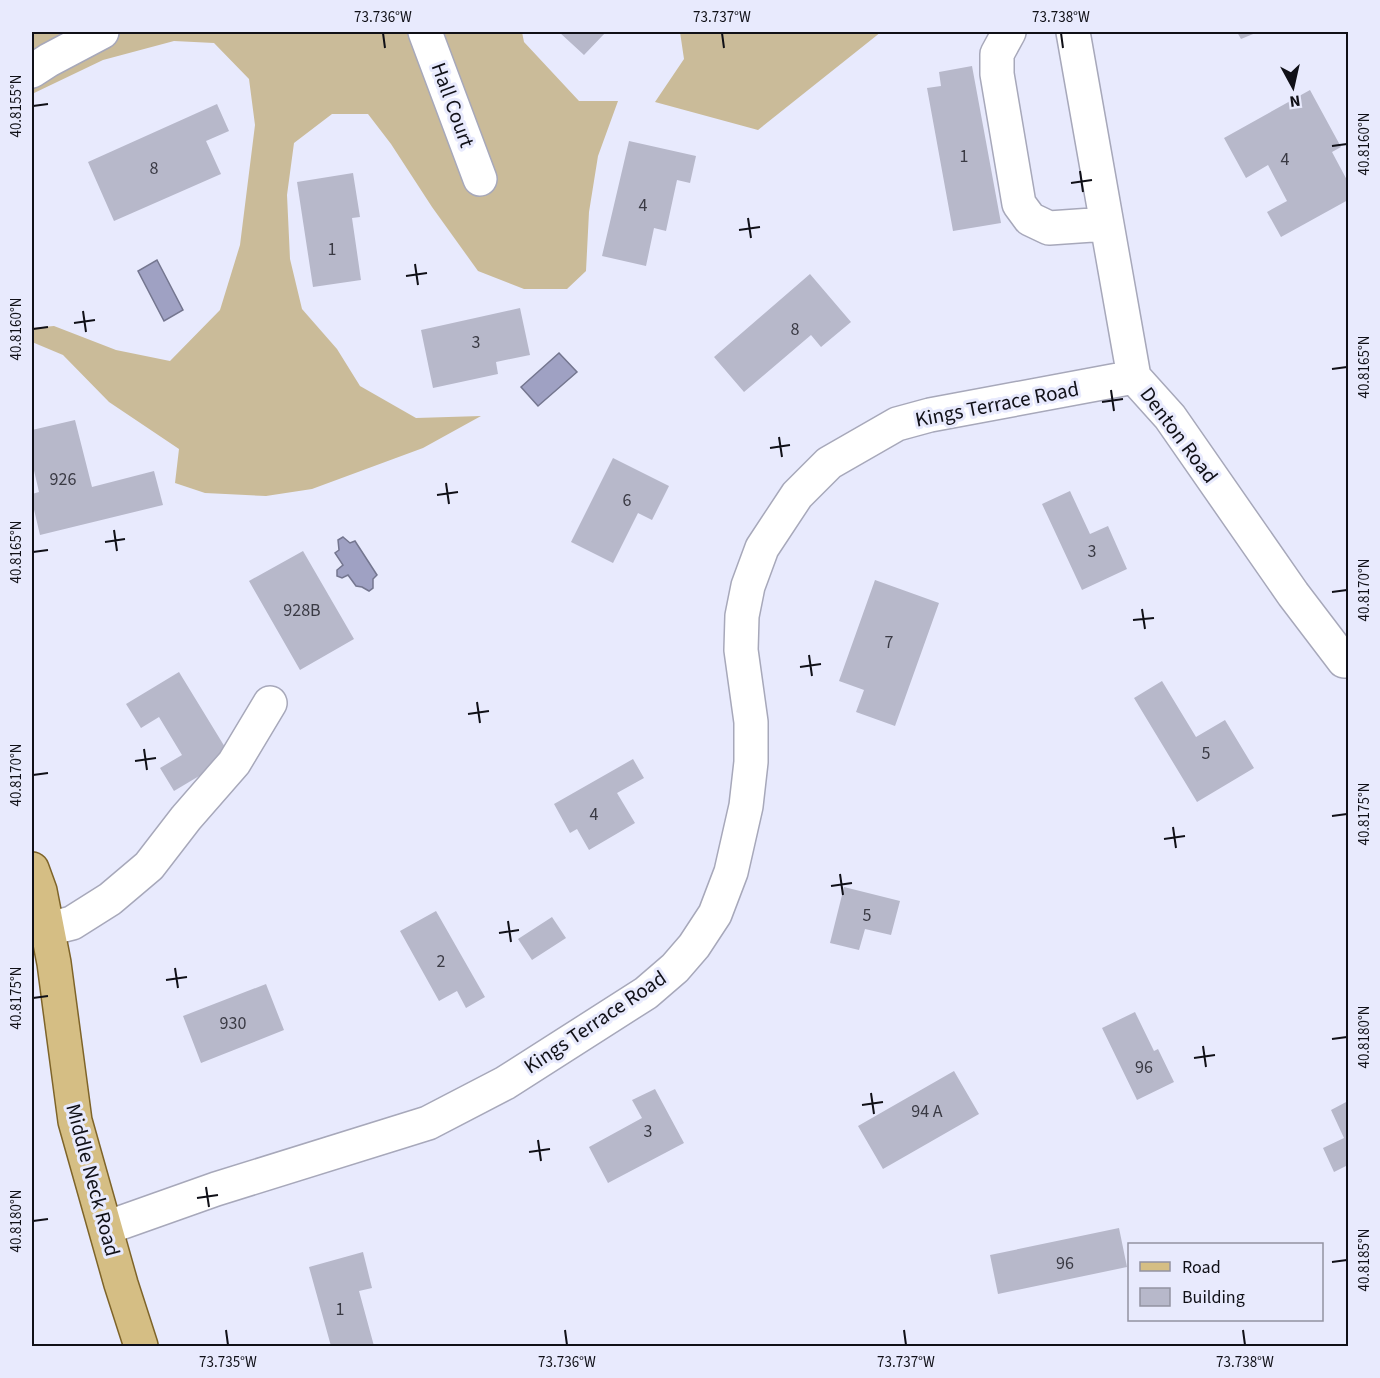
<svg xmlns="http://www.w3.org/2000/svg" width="1380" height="1378" font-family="'Source Sans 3',sans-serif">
<rect width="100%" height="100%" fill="#e8eafd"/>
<!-- forest -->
<path fill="#cabb99" d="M32,32H522L524,42L579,101H618L598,156L589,212L586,271L567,289H524L478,271L432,207L391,144L368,114H332L294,143L287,195L290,259L302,309L337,349L360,386L416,418L481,416L423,448L312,489L266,496L205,493L175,483L179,449L109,402L63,355L32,342V328L54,326L116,350L170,361L220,310L240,245L255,125L249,79L214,43L174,41L103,60L32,94Z
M680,32H881L758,130L655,102L684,59Z"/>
<!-- water -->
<path fill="#9fa1c3" stroke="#74768f" stroke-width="1.5" d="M157,260L183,310L164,321L138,271Z
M559,353L577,372L538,406L521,387Z
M343,537L350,543L355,541L377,575L373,579V588L369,591L362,587L356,586L348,575L342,578L337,576V570L343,565L335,553L339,550L338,540Z"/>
<!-- building -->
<path fill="#b7b8ca" d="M559,32H606L584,55Z
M1237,32H1258L1241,39Z
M972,66L1001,223L953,231L927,88L941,86L939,72Z
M1310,90L1341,147L1332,152L1348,182V200L1281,237L1267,212L1287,201L1268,165L1246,178L1224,138Z
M217,104L229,131L206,141L221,174L114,221L88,162Z
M629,141L696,156L690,183L677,180L666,231L654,228L646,266L602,256Z
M353,173L360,217L352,218L361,280L313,287L297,182Z
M810,274L851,322L821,347L811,335L744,392L714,357Z
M520,308L530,355L496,362L498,374L433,388L421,330Z
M75,420L92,487L154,471L163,505L40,535L32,501V494L39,492L32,462V430Z
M613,458L669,486L652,520L638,513L613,563L571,542Z
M1070,491L1090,534L1108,526L1127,569L1082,590L1042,504Z
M303,551L354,639L300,670L249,581Z
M875,580L939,603L895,726L856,712L864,690L839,681Z
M179,672L231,757L174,791L160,768L182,755L159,717L141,728L126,704Z
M1162,681L1196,737L1225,720L1254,768L1197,802L1134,698Z
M633,759L644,778L617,793L635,823L589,850L577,829L570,833L554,804Z
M844,887L900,901L891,935L865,929L859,950L830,943Z
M436,911L485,997L466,1008L457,991L439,1001L400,931Z
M552,917L566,938L532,960L518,939Z
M266,984L284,1030L201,1063L183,1016Z
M1135,1012L1154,1051L1158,1049L1174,1082L1137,1100L1102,1028Z
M954,1071L979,1114L883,1169L858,1126Z
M655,1089L684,1143L608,1183L589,1147L642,1118L632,1100Z
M1348,1101V1165L1334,1172L1323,1148L1344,1138L1331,1110Z
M1119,1228L1127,1267L998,1294L990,1255Z
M363,1252L372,1288L359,1291L374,1346H331L309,1267Z"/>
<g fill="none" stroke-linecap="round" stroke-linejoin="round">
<defs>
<path id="minor" d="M425,32L480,179
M1009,32L997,54V74L1019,204L1030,219L1049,228L1107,224
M1073,32L1134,377L1170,417L1293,594L1344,661
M32,71L49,60L102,32
M48,929L72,923L110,899L149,866L186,818L234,763L270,703
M106,1228L216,1189L428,1123L505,1083L646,993L675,968L694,946L715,914L731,872L746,806L751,762V722L741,650L742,616L748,586L762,548L797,495L829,463L897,424L930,415L1134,377"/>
<path id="major" d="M32,869L40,891L54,963L75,1121L121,1284L141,1346"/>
</defs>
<!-- minor casing -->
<use href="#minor" stroke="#a7a8ba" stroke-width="36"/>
<!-- major casing -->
<use href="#major" stroke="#7e6429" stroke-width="36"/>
<!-- minor -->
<use href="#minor" stroke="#fff" stroke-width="33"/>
<!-- major -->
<use href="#major" stroke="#d5be84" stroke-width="33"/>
</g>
<!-- ticks -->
<path fill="none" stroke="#101017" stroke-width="2" d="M383,33L385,48M722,33L724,48M1061,33L1063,48M33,106L48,104M1332,146L1347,144M1080,171L1083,192M1071,183L1092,180M748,218L751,238M739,230L760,227M415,264L418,285M406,276L427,273M83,311L86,332M74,323L95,320M33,329L48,327M1332,369L1347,367M1111,390L1114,411M1102,402L1123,399M779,437L782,457M770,448L790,445M446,483L449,504M437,495L458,492M114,530L117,551M105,542L125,539M33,552L48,550M1332,592L1347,590M1142,609L1145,629M1133,620L1154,618M809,655L812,676M800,667L821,664M477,702L480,723M468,714L489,711M144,749L147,770M135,761L156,758M33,775L48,773M1332,816L1347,814M1173,827L1176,848M1164,839L1185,836M840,874L843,895M831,886L852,883M508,921L511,942M499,933L519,930M175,968L178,988M166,980L187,977M33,998L48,996M1332,1039L1347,1037M1203,1046L1206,1067M1194,1058L1215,1055M871,1093L874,1114M862,1105L883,1102M538,1140L541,1161M529,1152L550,1149M206,1187L209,1207M197,1198L218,1195M33,1221L48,1219M1332,1262L1347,1260M226,1330L228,1345M565,1330L567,1345M904,1330L906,1345M1243,1330L1245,1345"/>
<g text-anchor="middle" stroke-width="6" stroke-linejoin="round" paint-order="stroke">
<!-- number labels -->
<g font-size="18" fill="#3a3a44">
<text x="964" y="162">1</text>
<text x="1285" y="165">4</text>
<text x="154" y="174">8</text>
<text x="643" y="211">4</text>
<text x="332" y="255">1</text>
<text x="795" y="335">8</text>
<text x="476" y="348">3</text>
<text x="63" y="485">926</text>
<text x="627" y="506">6</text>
<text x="1092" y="557">3</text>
<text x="302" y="616">928B</text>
<text x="889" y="648">7</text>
<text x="1206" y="759">5</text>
<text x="594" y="820">4</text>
<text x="867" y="921">5</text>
<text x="441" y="967">2</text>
<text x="233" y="1029">930</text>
<text x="1144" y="1073">96</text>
<text x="927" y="1117">94 A</text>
<text x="648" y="1137">3</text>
<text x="1065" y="1269">96</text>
<text x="340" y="1315">1</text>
</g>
<!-- street labels -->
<g font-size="21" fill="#101017" stroke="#e8eafd">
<text transform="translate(453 105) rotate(70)" y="7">Hall Court</text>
<text transform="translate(997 404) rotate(-11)" y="7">Kings Terrace Road</text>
<text transform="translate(1179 435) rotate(53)" y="7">Denton Road</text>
<text transform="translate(595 1022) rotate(-34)" y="7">Kings Terrace Road</text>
<text transform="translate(93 1180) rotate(75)" y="7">Middle Neck Road</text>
</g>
</g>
<!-- border -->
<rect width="1380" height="1378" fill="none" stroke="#e8eafd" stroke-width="66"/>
<!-- legend -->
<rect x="1128" y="1243" width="195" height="78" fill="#e8eafd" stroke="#9293a1" stroke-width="1.5"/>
<rect x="1140" y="1262" width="30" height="9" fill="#d5be84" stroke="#9293a1" stroke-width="1.5"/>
<text x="1182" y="1273" font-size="18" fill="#101017">Road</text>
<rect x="1140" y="1288" width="30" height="18" fill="#b7b8ca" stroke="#9293a1" stroke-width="1.5"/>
<text x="1182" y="1303" font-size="18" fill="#101017">Building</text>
<!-- north arrow -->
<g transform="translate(1293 87) rotate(172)" stroke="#e8eafd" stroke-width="4.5" paint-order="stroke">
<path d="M0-4.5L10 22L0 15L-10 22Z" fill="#101017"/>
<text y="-9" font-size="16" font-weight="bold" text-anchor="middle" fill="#101017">N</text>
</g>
<rect x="33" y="33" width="1314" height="1312" fill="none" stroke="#101017" stroke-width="2"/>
<g font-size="15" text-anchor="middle" fill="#101017">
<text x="383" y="22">73.736°W</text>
<text x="722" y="22">73.737°W</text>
<text x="1061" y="22">73.738°W</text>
<text transform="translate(16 106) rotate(-90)" y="5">40.8155°N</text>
<text transform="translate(1364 144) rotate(-90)" y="5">40.8160°N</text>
<text transform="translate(16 329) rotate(-90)" y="5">40.8160°N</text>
<text transform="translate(1364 367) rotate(-90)" y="5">40.8165°N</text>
<text transform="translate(16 552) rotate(-90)" y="5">40.8165°N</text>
<text transform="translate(1364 590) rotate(-90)" y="5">40.8170°N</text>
<text transform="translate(16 775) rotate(-90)" y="5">40.8170°N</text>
<text transform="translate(1364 814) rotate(-90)" y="5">40.8175°N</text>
<text transform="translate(16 998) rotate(-90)" y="5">40.8175°N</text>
<text transform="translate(1364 1037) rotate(-90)" y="5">40.8180°N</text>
<text transform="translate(16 1221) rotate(-90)" y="5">40.8180°N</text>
<text transform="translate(1364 1260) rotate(-90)" y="5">40.8185°N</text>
<text x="228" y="1367">73.735°W</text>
<text x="567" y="1367">73.736°W</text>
<text x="906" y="1367">73.737°W</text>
<text x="1245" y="1367">73.738°W</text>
</g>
</svg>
